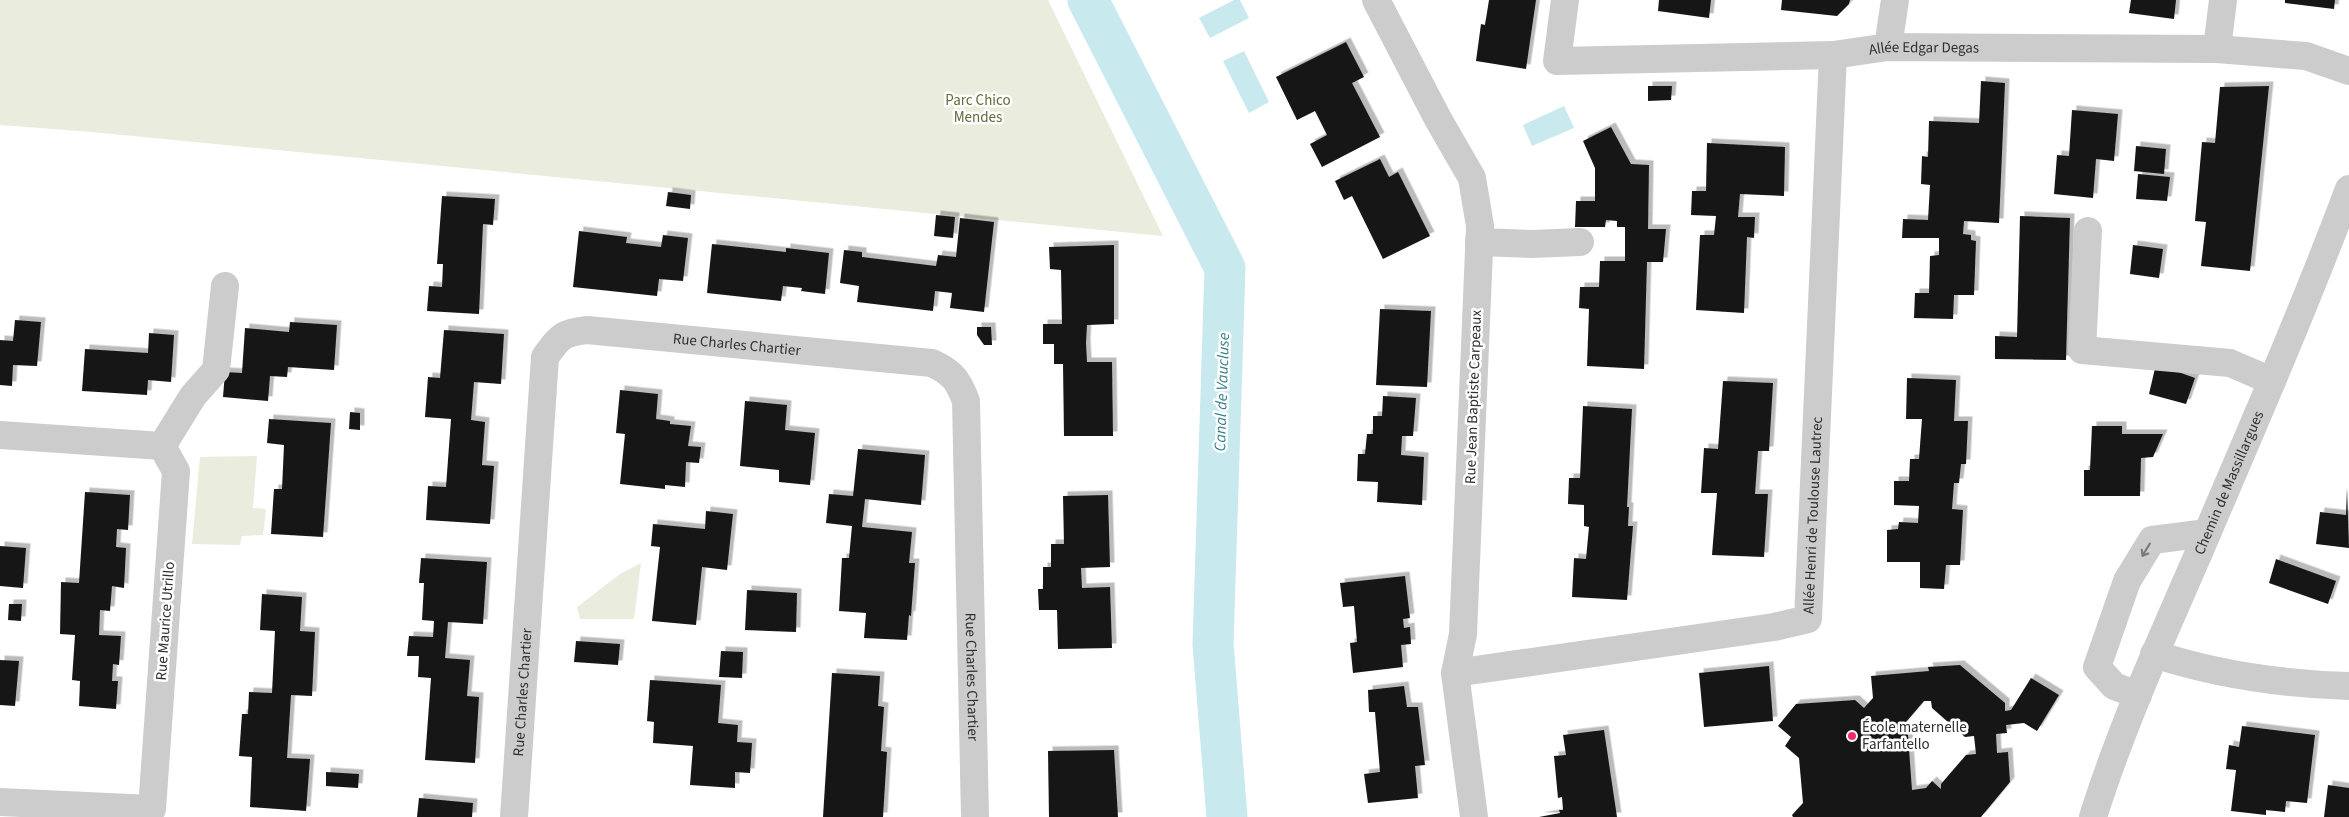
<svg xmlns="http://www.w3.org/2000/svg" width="2349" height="817" font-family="'Source Sans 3',sans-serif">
<defs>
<filter id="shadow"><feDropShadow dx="4.5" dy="-4.5" stdDeviation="0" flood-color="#0004"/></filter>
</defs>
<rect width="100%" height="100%" fill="#fff"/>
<!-- green -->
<path fill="#eaeddd" d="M0,0H1048L1163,236L92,132L0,125Z
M257,456L253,508L266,509L263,535L242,536L240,545L192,544L200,457Z
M641,563L634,619H580L577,607L620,574Z"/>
<!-- water -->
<path fill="#c8e9ed" d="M1234,0H1240L1249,18L1210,38L1199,18Z
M1244,51L1269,102L1249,113L1223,61Z
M1564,106L1574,128L1532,146L1523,125Z"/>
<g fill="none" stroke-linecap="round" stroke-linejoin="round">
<!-- canal -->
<path stroke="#c8e9ed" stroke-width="41" d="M1088,0L1225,268L1213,644L1227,817"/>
</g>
<!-- building -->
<path fill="#161616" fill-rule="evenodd" filter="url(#shadow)" d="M1489,0H1536L1526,69L1476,61L1481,24L1485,25Z
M1659,0H1711L1709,18L1658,11Z
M1782,0H1850L1849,4L1837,16L1781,10Z
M2131,0H2176L2174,19L2129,13Z
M2285,0H2335L2334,9L2285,3Z
M1346,42L1364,77L1352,83L1380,137L1322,167L1310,144L1327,135L1315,111L1297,120L1276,77Z
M1981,81L2005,83L1999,223L1964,221L1963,234L1971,235V240L1976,241L1974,295H1954L1953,319L1914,318L1915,293H1929L1930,256L1939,255V238H1902L1903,219L1928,220L1930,185L1921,184L1922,156L1928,157L1929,121L1979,123Z
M1648,86H1672L1671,100L1648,101Z
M2269,86L2250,271L2201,266L2206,222L2195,221L2202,142L2215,143L2220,87Z
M2072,110L2118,114L2114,161L2096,159L2093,198L2054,194L2057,155L2069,156Z
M1611,127L1631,164L1649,165L1648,229H1666L1663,262H1647L1644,369L1587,366L1589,309L1579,308L1580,287H1599L1600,261H1625V227H1617V221L1606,220L1605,227H1575L1576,201H1595V168L1583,141Z
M1707,143L1785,147L1784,196L1740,194L1738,217H1755L1754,238L1747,237L1744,313L1696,310L1700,235H1714L1716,216L1691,215L1692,191H1706Z
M2136,146L2166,149L2164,174L2134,171Z
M1380,159L1389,177L1398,172L1430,236L1383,259L1352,196L1344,200L1335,181Z
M2138,174L2170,177L2167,201L2136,199Z
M668,192L691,195L690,209L666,206Z
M442,196L495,199L493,225L483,224L479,314L427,311L429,286L442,287L443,264H437Z
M936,215L955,217L953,238L934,236Z
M2020,216L2070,218L2066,360L1995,359V336L2017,337Z
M960,218L994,222L984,312L950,308L952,293L935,291L933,311L857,302L859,286L840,283L844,250L862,252V257L936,266L938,255L956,257Z
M579,231L627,237L626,243L661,247L663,235L688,238L683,281L659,279L657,296L573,287Z
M712,244L786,252V248L829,253L825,294L801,291L802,288L783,286L781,301L707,293Z
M1114,245V324L1087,325L1086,343L1087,362H1112L1113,436H1064L1063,364H1054V344H1043V324H1062L1061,270L1050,269L1049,247Z
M2133,245L2163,249L2159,278L2130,274Z
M1380,309L1431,311L1427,387L1376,385Z
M15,320L41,322L37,366L13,365L12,386L0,385V340L13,341Z
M290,322L337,325L334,370L288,367L287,377L270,376L268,401L223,397L225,372L242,373L245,328L289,332Z
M977,327H991L992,345H984L977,335Z
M444,330L504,334L501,384L474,382L471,420L485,422L482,465L494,466L490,524L426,520L428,486L446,487L451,419L425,417L428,377L440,378Z
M149,333L174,335L171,382L148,380L147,395L82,391L85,349L148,353Z
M2156,364L2195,378L2186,404L2149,394Z
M1907,378L1956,380L1954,421H1968L1966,464H1961L1959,483H1954L1952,509L1963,510L1960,565H1946L1944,589L1920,588V562H1887V530L1898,529L1899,522L1918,523L1919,506L1894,505V481H1909L1910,459H1919L1922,419H1906Z
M1723,381L1773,383L1769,451H1758L1755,494H1768L1764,557L1712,555L1717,493H1701L1704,448L1718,449Z
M620,390L658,394L656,419L670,421V424L691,426L688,446L701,447L699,463L686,462L685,487L665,485V489L620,484L625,434L616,433Z
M1383,396L1416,398L1413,436H1402L1401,455L1424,457L1422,505L1377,502L1378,482L1357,481L1358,454H1365L1367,434H1373V416H1382Z
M745,401L787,405L785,430L815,433L810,485L779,482V470L740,466Z
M1583,406L1632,409L1627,507H1629L1628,526H1633L1627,600L1572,597L1574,558L1586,559L1589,527L1584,526V505L1568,504L1569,478H1580Z
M350,412L360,413V430L349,429Z
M269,419L331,423L323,537L271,534L274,489H282L284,445L267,443Z
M2092,426H2122V434H2163L2153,457L2141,458L2140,496H2084V470H2090Z
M858,449L925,455L921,505L865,499L862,527L912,532L909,563H915L911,616L909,615L907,640L864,638L866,613L839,611L842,558H849L852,526L826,523L829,494L853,496Z
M2347,488L2349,548L2316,544L2320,512L2346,515Z
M85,492L130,495L128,530L117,529L116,547L126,548L124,588L112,586L110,611L100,610L99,635L121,636L119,665L113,664L112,681H118L116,709L79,706L80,681L72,680L75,635L60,634L61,582L79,583Z
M1108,495L1110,567L1081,568L1082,588L1110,587L1112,648L1058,649L1057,610H1039L1038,589H1043V567H1051V544H1064L1063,496Z
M706,511L733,514L727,570L702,567L696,625L652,621L660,547L651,546L653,524L705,529Z
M0,546L26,548L23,588L0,586Z
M421,558L487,562L483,624L448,622L445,658L470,660L467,696L479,697L475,763L425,760L431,678L418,677L419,656H407L409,636L433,637L434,621L422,620L424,583H419Z
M2276,559L2336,581L2328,604L2269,583Z
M1405,576L1410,618L1403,619L1404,628L1410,627L1411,644L1401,645L1403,667L1353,673L1350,643L1357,642L1354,606L1343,607L1340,583Z
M747,590L797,593L796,632L745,630Z
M262,594L302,597L300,631L315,632L312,696L291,695L287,758L310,759L306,811L250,807L252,757L239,756L242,714H248L249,692L272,693L275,631L260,630Z
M9,604H22L21,621L8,620Z
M576,641L620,644L618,665L574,662Z
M721,651L743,652L742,678L719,677Z
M0,660L19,661L15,706L0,705Z
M1960,665L2005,703V711L2011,710L2031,678L2059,695L2037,731L2024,723L2006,725L2007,733L1996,734L1997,753L2008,752L2010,782L1981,817H1793L1792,815L1803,803L1799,758L1785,746L1791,737L1778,726L1796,704L1855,700L1864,708L1873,698L1871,676L1929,671L1928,667ZM1924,701H1931L1932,708L1965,737L1974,736L1976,754L1966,755L1941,784V789L1932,781L1926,788L1912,790L1908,735L1900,729Z
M1769,666L1773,721L1704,727L1699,673Z
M832,673L880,676L878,706L884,707L881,751L887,752L883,817H823Z
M650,680L721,685L718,723L738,725L737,742L752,743L750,773L735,772V788L690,785L693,746L653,743L654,722L647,721Z
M1404,686L1407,707H1418L1425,765L1415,766L1418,798L1368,803L1364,774L1380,772L1375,712H1369L1368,690Z
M2242,726L2315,735L2307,803L2286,801L2285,812L2266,810V815L2231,811L2236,770L2226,769L2229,745L2239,747Z
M1604,730L1617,817H1539L1560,813L1559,810H1563L1562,797L1558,798L1554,756L1566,755L1563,735Z
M1114,750L1118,817H1049L1048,751Z
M326,772L359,774L358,788L326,786Z
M2328,785L2349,788V817H2324Z
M419,798L473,803L472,817H417Z"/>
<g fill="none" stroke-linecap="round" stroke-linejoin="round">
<!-- minor -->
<g stroke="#ccc" stroke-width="28">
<path d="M1376,0L1438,119L1472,178L1480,226L1463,634L1455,673L1474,817"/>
<path id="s1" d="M1565,0L1557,61L1833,55L1888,47L2217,49L2306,56L2349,71"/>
<path d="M1888,47L1895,0"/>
<path d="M2217,49L2223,0"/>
<path d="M2088,231L2082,350L2230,363L2272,381"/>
<path d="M1479,242L1532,244L1580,242"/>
<path d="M0,435L162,446L176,471L152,809L0,802"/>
<path d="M162,446L193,396L216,370L225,286"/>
<path d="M2154,654C2218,675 2283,684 2349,686"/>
<path id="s2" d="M1455,673L1774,627L1808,619L1833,55"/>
<path d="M2138,695L2114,686L2097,667L2127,581L2152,540L2207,533"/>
<path id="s3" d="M514,817L545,357C560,337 561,333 587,330L932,363C953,373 958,380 966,401L975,817"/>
<path id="s4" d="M2093,817C2121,728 2160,642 2197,557C2249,435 2302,314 2349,189"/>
</g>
</g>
<!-- one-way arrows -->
<defs><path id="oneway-shaft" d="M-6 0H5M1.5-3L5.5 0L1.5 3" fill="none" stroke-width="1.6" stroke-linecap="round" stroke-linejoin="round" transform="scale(1.25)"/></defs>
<use stroke="#767676" href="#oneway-shaft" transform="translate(2146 550) rotate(121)"/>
<!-- markers -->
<circle fill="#ed2b6e" stroke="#fff" stroke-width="2" cx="1852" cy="736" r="5"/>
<g text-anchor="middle" stroke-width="5" stroke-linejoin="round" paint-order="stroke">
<!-- street labels -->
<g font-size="15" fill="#2f2f2f" stroke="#fff">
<text dy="5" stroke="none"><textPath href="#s1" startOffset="429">Allée Edgar Degas</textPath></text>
<text dy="5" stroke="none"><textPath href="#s3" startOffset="664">Rue Charles Chartier</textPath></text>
<text transform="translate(1473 397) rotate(-88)" y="5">Rue Jean Baptiste Carpeaux</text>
<text dy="5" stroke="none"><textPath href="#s4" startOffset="361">Chemin de Massillargues</textPath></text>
<text dy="5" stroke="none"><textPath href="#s2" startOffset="461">Allée Henri de Toulouse Lautrec</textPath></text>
<text transform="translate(165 621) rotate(-86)" y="5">Rue Maurice Utrillo</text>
<text dy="5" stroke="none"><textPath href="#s3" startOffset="1189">Rue Charles Chartier</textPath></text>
<text dy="5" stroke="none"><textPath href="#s3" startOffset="125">Rue Charles Chartier</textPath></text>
</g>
<!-- park labels -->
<g font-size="15" fill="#606d3a" stroke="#fff">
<text x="978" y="105">Parc Chico<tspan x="978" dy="17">Mendes</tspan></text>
</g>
<!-- poi labels -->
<g font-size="15" fill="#2f2f2f" stroke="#fff" text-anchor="start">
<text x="1862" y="732">École maternelle<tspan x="1862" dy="17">Farfantello</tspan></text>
</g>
<!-- water labels -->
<g font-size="16" font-style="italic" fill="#357f88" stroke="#fff">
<text transform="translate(1221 392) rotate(-88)" y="6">Canal de Vaucluse</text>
</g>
</g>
</svg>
